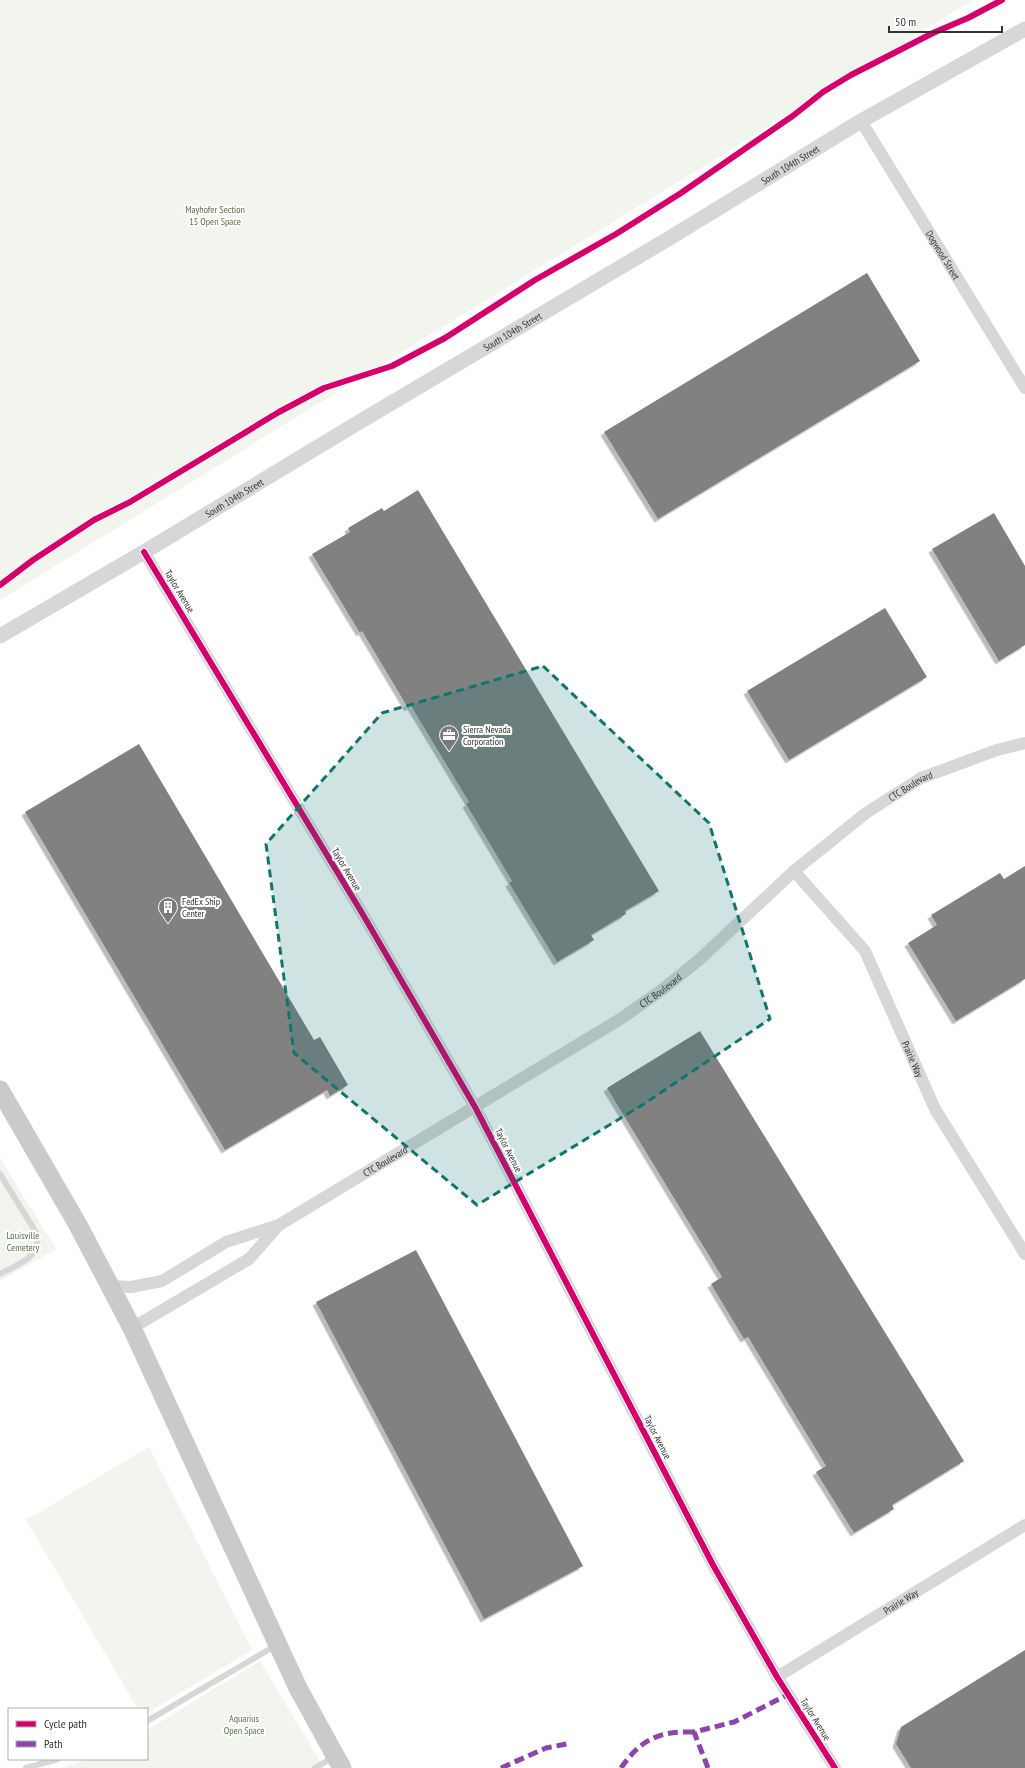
<svg xmlns="http://www.w3.org/2000/svg" width="1025" height="1768" font-family="'PT Sans Narrow',sans-serif">
<defs>
<filter id="shadow"><feDropShadow dx="-3.5" dy="3.5" stdDeviation="0" flood-color="#0004"/></filter>
</defs>
<rect width="100%" height="100%" fill="#fff"/>
<!-- green -->
<path fill="#f1f5ed" d="M0,0H973L0,600Z
M0,1158L56,1249L0,1281Z
M149,1447L252,1650L147,1713V1709H138L26,1520Z
M260,1661L324,1768H62L87,1759H147V1730Z"/>
<!-- building -->
<path fill="#818181" filter="url(#shadow)" d="M867,273L920,361L658,519L604,432Z
M418,490L659,891L625,911L626,914L591,935L594,940L557,962L509,883L512,881L466,804L469,802L411,706L408,708L362,631L360,633L312,554L350,532L348,528L382,508L384,511Z
M994,513L1025,566V645L999,661L932,549Z
M885,608L927,677L789,760L747,691Z
M139,744L314,1040L320,1037L348,1085L330,1096L327,1090L225,1150L25,812Z
M1025,866V979L956,1021L908,943L937,925L931,915L1000,873L1004,879Z
M700,1031L964,1461L892,1505L894,1509L854,1533L816,1472L826,1466L748,1337L744,1339L711,1284L722,1277L607,1088Z
M416,1250L583,1566L484,1619L316,1302Z
M1025,1650V1768H911L896,1744L901,1727Z"/>
<g fill="none" stroke-linecap="round" stroke-linejoin="round">
<!-- service -->
<path stroke="#d7d7d7" stroke-width="6" d="M0,1174L37,1234C40,1259 18,1264 0,1274
M147,1721L275,1646
M26,1768L58,1759
M315,1768L333,1757"/>
<!-- minor -->
<g stroke="#d7d7d7" stroke-width="12">
<path id="s1" d="M861,121L1025,388"/>
<path d="M144,552L362,913L475,1107L713,1565L777,1677L835,1768"/>
<path id="s2" d="M794,871L865,951L935,1109L1025,1254"/>
<path id="s3" d="M110,1286L131,1287L162,1281L226,1242L279,1225L622,1018L663,989L700,959L794,871L866,813L921,778L997,750L1025,743"/>
<path d="M132,1328L249,1259L278,1226"/>
<path id="s4" d="M777,1677L1025,1525"/>
</g>
<!-- tertiary -->
<path stroke="#d7d7d7" stroke-width="15" id="s5" d="M0,636L144,552L361,421L668,239L861,121L1025,29"/>
<!-- primary -->
<path stroke="#cacaca" stroke-width="19" d="M0,1090L78,1225L132,1328L278,1645L298,1688L342,1768"/>
<!-- quiet -->
<path stroke="#8e44ad" stroke-width="5" stroke-dasharray="10 5" stroke-linecap="butt" d="M501,1768L546,1748L571,1743
M621,1768C641,1739 659,1731 694,1732
M708,1768L694,1732L734,1722L789,1694"/>
<defs>
<path id="cycleway" d="M144,552L362,913L475,1107L713,1565L777,1677L835,1768
M0,585L33,560L94,520L130,502L279,412L324,388L392,366L445,338L535,280L616,234L681,193L794,115L823,92L851,75L933,33L968,18L1002,0"/>
</defs>
<!-- cycleway casing -->
<use href="#cycleway" stroke="#fff" stroke-width="8"/>
<!-- cycleway -->
<use href="#cycleway" stroke="#d6006c" stroke-width="6"/>
</g>
<!-- marked area -->
<path fill="#0f766e" fill-opacity="0.2" stroke="#0f766e" stroke-width="3" stroke-dasharray="8 5" stroke-linejoin="round" d="M543,666L709,823L770,1019L644,1104L477,1205L294,1053L266,844L382,713Z"/>
<!-- icons -->
<defs>
<symbol id="office-pin" viewBox="-11 -11 22 30"><path d="M0 17L-7.5 6A9.5 9.5 0 1 1 7.5 6Z" fill="#7a7a7a" stroke="#fff"/><path d="M-6-3h4V-5.5h4V-3h4V5H-6ZM-1-4.5V-3h2v-1.5ZM-6 0V1H6V0Z" fill="#fff"/></symbol>
<symbol id="building-pin" viewBox="-11 -11 22 30"><path d="M0 17L-7.5 6A9.5 9.5 0 1 1 7.5 6Z" fill="#7a7a7a" stroke="#fff"/><path d="M-4-6H4V6H1V3H-1V6H-4ZM-2.5-4.3h1.7v1.8h-1.7ZM.8-4.3h1.7v1.8H.8ZM-2.5-1h1.7V.8h-1.7ZM.8-1h1.7V.8H.8Z" fill="#fff"/></symbol>
</defs>
<g fill-rule="evenodd">
<use href="#office-pin" x="438" y="724" width="22" height="30"/>
<use href="#building-pin" x="157" y="896" width="22" height="30"/>
</g>
<g text-anchor="middle" stroke-width="4" stroke-linejoin="round" paint-order="stroke">
<!-- street labels -->
<g font-size="10" fill="#333" stroke="#fff">
<text dy="4" stroke="none"><textPath href="#s5" startOffset="920">South 104th Street</textPath></text>
<text dy="4" stroke="none"><textPath href="#s1" startOffset="157">Dogwood Street</textPath></text>
<text dy="4" stroke="none"><textPath href="#s5" startOffset="596">South 104th Street</textPath></text>
<text dy="4" stroke="none"><textPath href="#s5" startOffset="272">South 104th Street</textPath></text>
<text transform="translate(180 591) rotate(59)" y="4">Taylor Avenue</text>
<text dy="4" stroke="none"><textPath href="#s3" startOffset="955">CTC Boulevard</textPath></text>
<text transform="translate(347 869) rotate(59)" y="4">Taylor Avenue</text>
<text dy="4" stroke="none"><textPath href="#s3" startOffset="631">CTC Boulevard</textPath></text>
<text dy="4" stroke="none"><textPath href="#s2" startOffset="225">Prairie Way</textPath></text>
<text transform="translate(509 1150) rotate(63)" y="4">Taylor Avenue</text>
<text dy="4" stroke="none"><textPath href="#s3" startOffset="307">CTC Boulevard</textPath></text>
<text transform="translate(658 1437) rotate(63)" y="4">Taylor Avenue</text>
<text dy="4" stroke="none"><textPath href="#s4" startOffset="145">Prairie Way</textPath></text>
<text transform="translate(816 1719) rotate(58)" y="4">Taylor Avenue</text>
</g>
<!-- park labels -->
<g font-size="10" fill="#56703f" stroke="#fff">
<text x="215" y="213">Mayhofer Section<tspan x="215" dy="12">15 Open Space</tspan></text>
<text x="23" y="1239">Louisville<tspan x="23" dy="12">Cemetery</tspan></text>
<text x="244" y="1722">Aquarius<tspan x="244" dy="12">Open Space</tspan></text>
</g>
<!-- poi labels -->
<g font-size="10" fill="#333" stroke="#fff" text-anchor="start">
<text x="463" y="733">Sierra Nevada<tspan x="463" dy="12">Corporation</tspan></text>
<text x="182" y="905">FedEx Ship<tspan x="182" dy="12">Center</tspan></text>
</g>
</g>
<!-- legend -->
<rect x="8" y="1708" width="140" height="52" fill="#ffffff" stroke="#adadad"/>
<rect x="16" y="1721" width="20" height="6" fill="#d6006c" stroke="#adadad"/>
<text x="44" y="1728" font-size="12" fill="#333333">Cycle path</text>
<rect x="16" y="1741" width="20" height="6" fill="#8e44ad" stroke="#adadad"/>
<text x="44" y="1748" font-size="12" fill="#333333">Path</text>
<!-- scale -->
<path d="M889 26v6h113v-6" fill="none" stroke="#333333" stroke-width="2"/>
<text x="895" y="26" font-size="12" fill="#333333" stroke="#ffffff" stroke-width="3" paint-order="stroke">50 m</text>
</svg>
